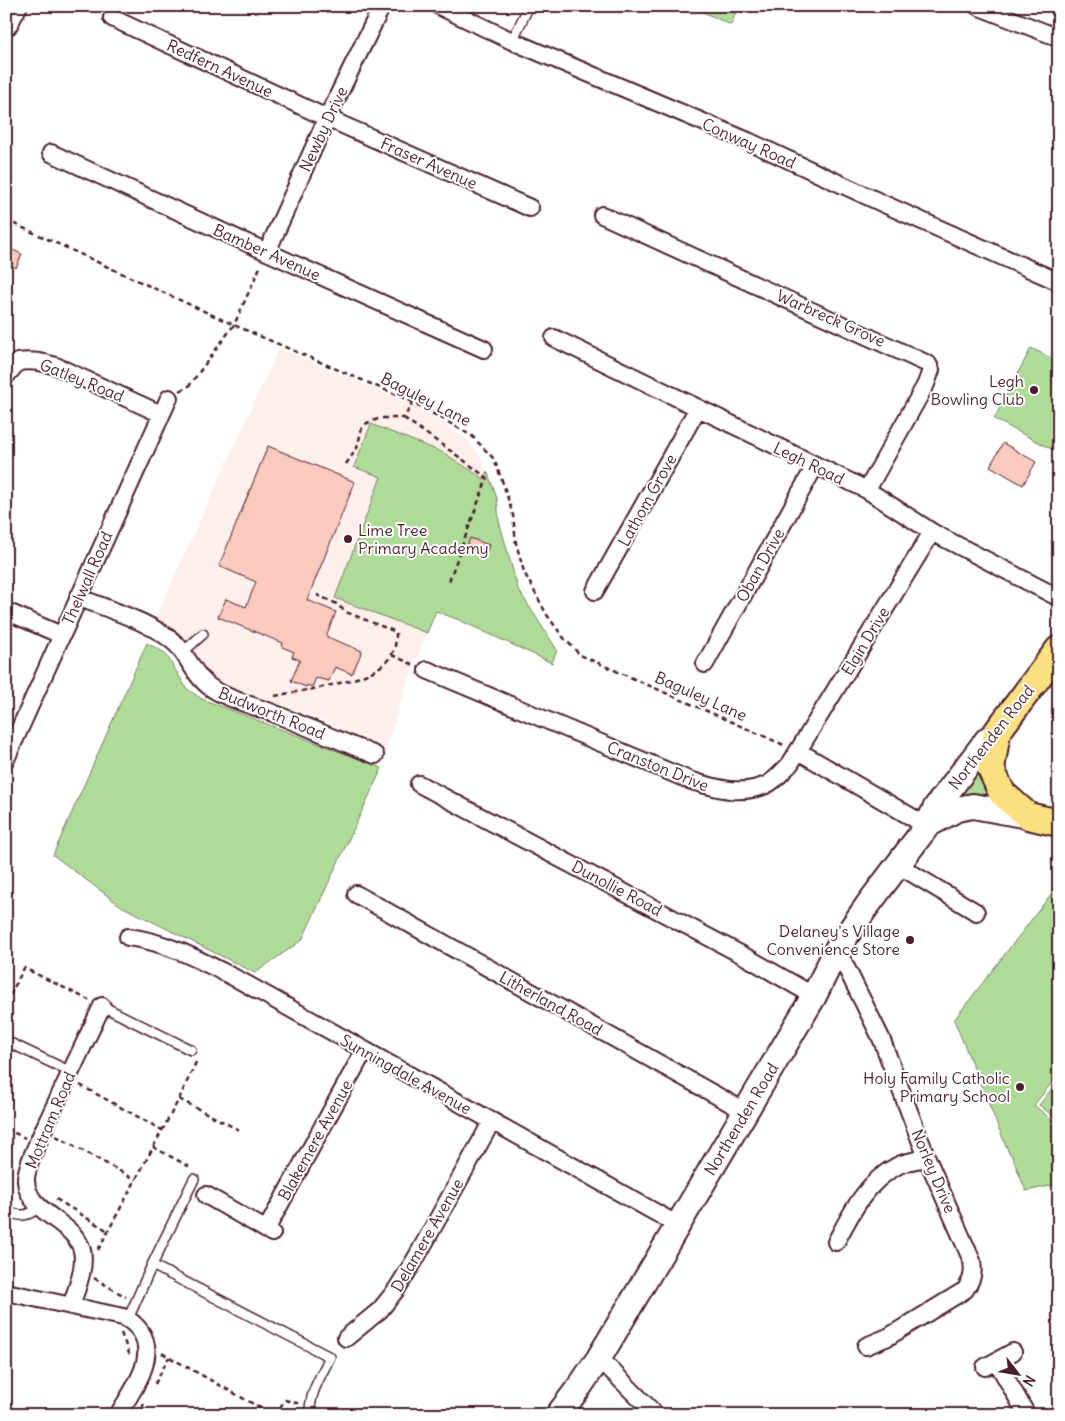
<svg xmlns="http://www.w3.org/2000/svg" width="1065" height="1421" font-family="Delius,sans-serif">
<rect width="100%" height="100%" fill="#fff"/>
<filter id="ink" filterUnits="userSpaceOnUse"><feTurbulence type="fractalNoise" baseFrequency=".02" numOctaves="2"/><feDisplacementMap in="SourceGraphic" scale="10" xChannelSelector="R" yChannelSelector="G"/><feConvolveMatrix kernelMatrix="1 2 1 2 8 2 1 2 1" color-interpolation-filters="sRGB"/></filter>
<g filter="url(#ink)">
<!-- built -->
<path fill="#fdefeb" d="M279,348L417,407L468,440L480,456L490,479L497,498L499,521L518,589L557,650L552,663L459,620L435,611L405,689L386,748L310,715L220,684L207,675L179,633L166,624L155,619Z"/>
<!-- green -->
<path fill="#afdb99" stroke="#7c7d62" d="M690,6H738L731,25Z
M1031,348L1059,362V453L994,419Z
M371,424L444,453L484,479L487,471L497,498L499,521L518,589L557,650L552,663L459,620L436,611L427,633L335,598L381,477L354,467Z
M147,643L165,653L187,689L202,699L382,768L302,940L255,973L121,906L53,855Z
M981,761L995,798L976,795L960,796L958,791Z
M1059,884V1074L1034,1105L1059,1126V1184L1026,1191L1011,1154L1009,1153L954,1020Z
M1059,1080V1121L1039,1105Z"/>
<!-- building -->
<path fill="#f9cabd" stroke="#4a1f2b" d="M6,247L22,254L16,268L6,262Z
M1003,443L1036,462L1023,485L990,466Z
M268,446L355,482L307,600L336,612L327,634V637L362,651L352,674L335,667L329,681L316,678L312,687L307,685L306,687L291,681L300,660L292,657L294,652L282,647L283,643L218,617L226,599L246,607L256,582L219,566Z
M470,538L489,545L485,556L466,549Z"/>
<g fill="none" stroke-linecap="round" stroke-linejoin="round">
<defs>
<path id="service" d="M512,41L529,6
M182,653L203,634
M102,1006L191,1050
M6,1041L71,1072
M6,1211C20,1217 28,1217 39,1207
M152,1265L330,1357C321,1376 309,1393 310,1415
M128,1319L152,1265L194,1179"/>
<path id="minor" d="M439,6L512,41L748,141L884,204L1059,282
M977,6L1059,38
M112,18L327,118L530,208
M51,153L267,252L484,349
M602,215L928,364L931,370L926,384L867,490
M267,252L327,118L382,6
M554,338L867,490L932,532L1059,598
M6,376L18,362C32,360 42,362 56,366L161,414
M595,591L698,408
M78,597C107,609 155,623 177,645C191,661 196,680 216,691C234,701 254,706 273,713C307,727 341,741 375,755
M6,611L61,635
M705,664L815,466
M427,670L689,780C715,788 740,796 766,785C775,781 783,771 790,764L932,532
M798,751L927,826
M6,759L169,398
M419,784L748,958L814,996
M898,865L976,912
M356,894L746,1112
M128,937C169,942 205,963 241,981L678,1225
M837,949L881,1038L927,1158L972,1261C974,1274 972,1280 965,1290L888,1337L866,1346
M206,1195L272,1233
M266,1230L364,1051
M836,1242C851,1213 867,1181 897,1166C906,1161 918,1160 927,1158
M6,1292L123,1317C131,1320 136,1325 141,1332C158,1359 131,1392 118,1415
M71,1306C76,1290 86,1268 82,1250C74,1221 28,1214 26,1181C25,1167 42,1134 48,1120C66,1082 84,1044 102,1006
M346,1338L380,1310L396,1290L416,1258L492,1121
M599,1358L656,1415
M997,1362L1027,1415
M985,1367L1013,1352"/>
<path id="tertiary" d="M6,25L16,6"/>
<path id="secondary" d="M928,825L957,809L973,806L1028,816
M558,1415L580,1386L599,1358L814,996L837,949L867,906L927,826L936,807L987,740L997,732"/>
<path id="primary" d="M1059,649L997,732L991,769L1002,793L1028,816L1059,823"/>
</defs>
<!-- service casing -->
<use href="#service" stroke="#4a1f2b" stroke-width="12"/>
<!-- minor casing -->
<use href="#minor" stroke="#4a1f2b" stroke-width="20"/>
<!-- tertiary casing -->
<use href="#tertiary" stroke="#4a1f2b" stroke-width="25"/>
<!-- secondary casing -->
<use href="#secondary" stroke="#4a1f2b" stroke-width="28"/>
<!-- primary casing -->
<use href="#primary" stroke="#4a1f2b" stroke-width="30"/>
<!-- path -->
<path stroke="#4a1f2b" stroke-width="2.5" stroke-dasharray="5 4" stroke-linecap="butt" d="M6,220L234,325L413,402L472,436L494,459L504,486L513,515L516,543L524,572L547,615L563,637L580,655L786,746
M180,391L189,386L234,325L261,265
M404,418L462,459L487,478L449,581
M346,464L357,448L362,428L367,423L381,418H404L413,402
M392,655L414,665
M275,696C305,689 377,683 392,654C396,647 396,639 396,632L346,612L335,603L317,595
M6,1003L24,968L89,1000
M80,1085L162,1130
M179,1099L239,1130
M6,1129L25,1138
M56,1136L136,1180
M153,1147L192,1168
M56,1199L108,1231
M98,1250L179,1099L197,1060
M94,1278L126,1297
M121,1333L130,1356
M162,1353L273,1415
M155,1384L169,1357
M141,1410L149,1415
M138,1415L144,1404
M275,1415L285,1400L301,1404"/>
<!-- service -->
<use href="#service" stroke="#fff" stroke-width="9"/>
<!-- minor -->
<use href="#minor" stroke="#fff" stroke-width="16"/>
<!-- tertiary -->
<use href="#tertiary" stroke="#fff" stroke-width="21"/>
<!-- secondary -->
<use href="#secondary" stroke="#fff" stroke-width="24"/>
<!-- primary -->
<use href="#primary" stroke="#fbe080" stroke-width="26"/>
</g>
</g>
<!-- markers -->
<g fill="#4a1f2b" stroke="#fff" stroke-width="2">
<circle cx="1034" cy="390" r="5"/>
<circle cx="348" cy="539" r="5"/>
<circle cx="910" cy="940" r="5"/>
<circle cx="1020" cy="1087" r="5"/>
</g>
<g text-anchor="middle" stroke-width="4" stroke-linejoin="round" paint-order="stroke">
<!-- street labels -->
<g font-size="16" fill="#4a1f2b" stroke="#fff">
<text transform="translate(220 68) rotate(25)" y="6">Redfern Avenue</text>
<text transform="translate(323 129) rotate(-65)" y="6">Newby Drive</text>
<text transform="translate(749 143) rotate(24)" y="6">Conway Road</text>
<text transform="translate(429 163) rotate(24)" y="6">Fraser Avenue</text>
<text transform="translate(267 252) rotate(24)" y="6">Bamber Avenue</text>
<text transform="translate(831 318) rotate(24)" y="6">Warbreck Grove</text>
<text transform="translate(82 380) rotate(22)" y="6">Gatley Road</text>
<text transform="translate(426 399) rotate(27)" y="6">Baguley Lane</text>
<text transform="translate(809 463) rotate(26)" y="6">Legh Road</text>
<text transform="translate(647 500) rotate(-61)" y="6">Lathom Grove</text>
<text transform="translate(760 565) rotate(-61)" y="6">Oban Drive</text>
<text transform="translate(87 578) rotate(-66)" y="6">Thelwall Road</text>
<text transform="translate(865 641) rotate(-59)" y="6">Elgin Drive</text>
<text transform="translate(701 696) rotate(24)" y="6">Baguley Lane</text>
<text transform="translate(272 713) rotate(22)" y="6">Budworth Road</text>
<text transform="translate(991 737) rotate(-52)" y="6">Northenden Road</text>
<text transform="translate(658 766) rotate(22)" y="6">Cranston Drive</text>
<text transform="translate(617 888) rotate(28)" y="6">Dunollie Road</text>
<text transform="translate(551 1003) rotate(29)" y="6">Litherland Road</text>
<text transform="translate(406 1074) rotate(29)" y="6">Sunningdale Avenue</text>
<text transform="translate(741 1119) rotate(-59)" y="6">Northenden Road</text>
<text transform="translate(50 1120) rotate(-67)" y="6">Mottram Road</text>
<text transform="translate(315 1140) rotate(-61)" y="6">Blakemere Avenue</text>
<text transform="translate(934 1171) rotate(67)" y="6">Norley Drive</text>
<text transform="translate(427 1235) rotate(-60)" y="6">Delamere Avenue</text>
</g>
<!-- poi labels -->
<g font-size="16" fill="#4a1f2b" stroke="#fff" text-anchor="end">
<text x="1024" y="387">Legh<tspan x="1024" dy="18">Bowling Club</tspan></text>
<text x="358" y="536" text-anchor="start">Lime Tree<tspan x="358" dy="18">Primary Academy</tspan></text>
<text x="900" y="937">Delaney's Village<tspan x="900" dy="18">Convenience Store</tspan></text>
<text x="1010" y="1084">Holy Family Catholic<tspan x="1010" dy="18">Primary School</tspan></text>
</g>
</g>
<!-- margin -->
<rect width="1065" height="1421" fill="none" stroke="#fff" stroke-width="25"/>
<rect x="12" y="12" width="1040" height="1396" fill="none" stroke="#4a1f2b" stroke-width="2" filter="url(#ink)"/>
<!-- north arrow -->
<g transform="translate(1018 1374) rotate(121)" stroke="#ffffff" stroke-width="4" paint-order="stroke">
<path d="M0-4L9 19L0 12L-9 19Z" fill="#4a1f2b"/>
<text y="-8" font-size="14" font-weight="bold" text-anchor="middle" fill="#4a1f2b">N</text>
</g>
</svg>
